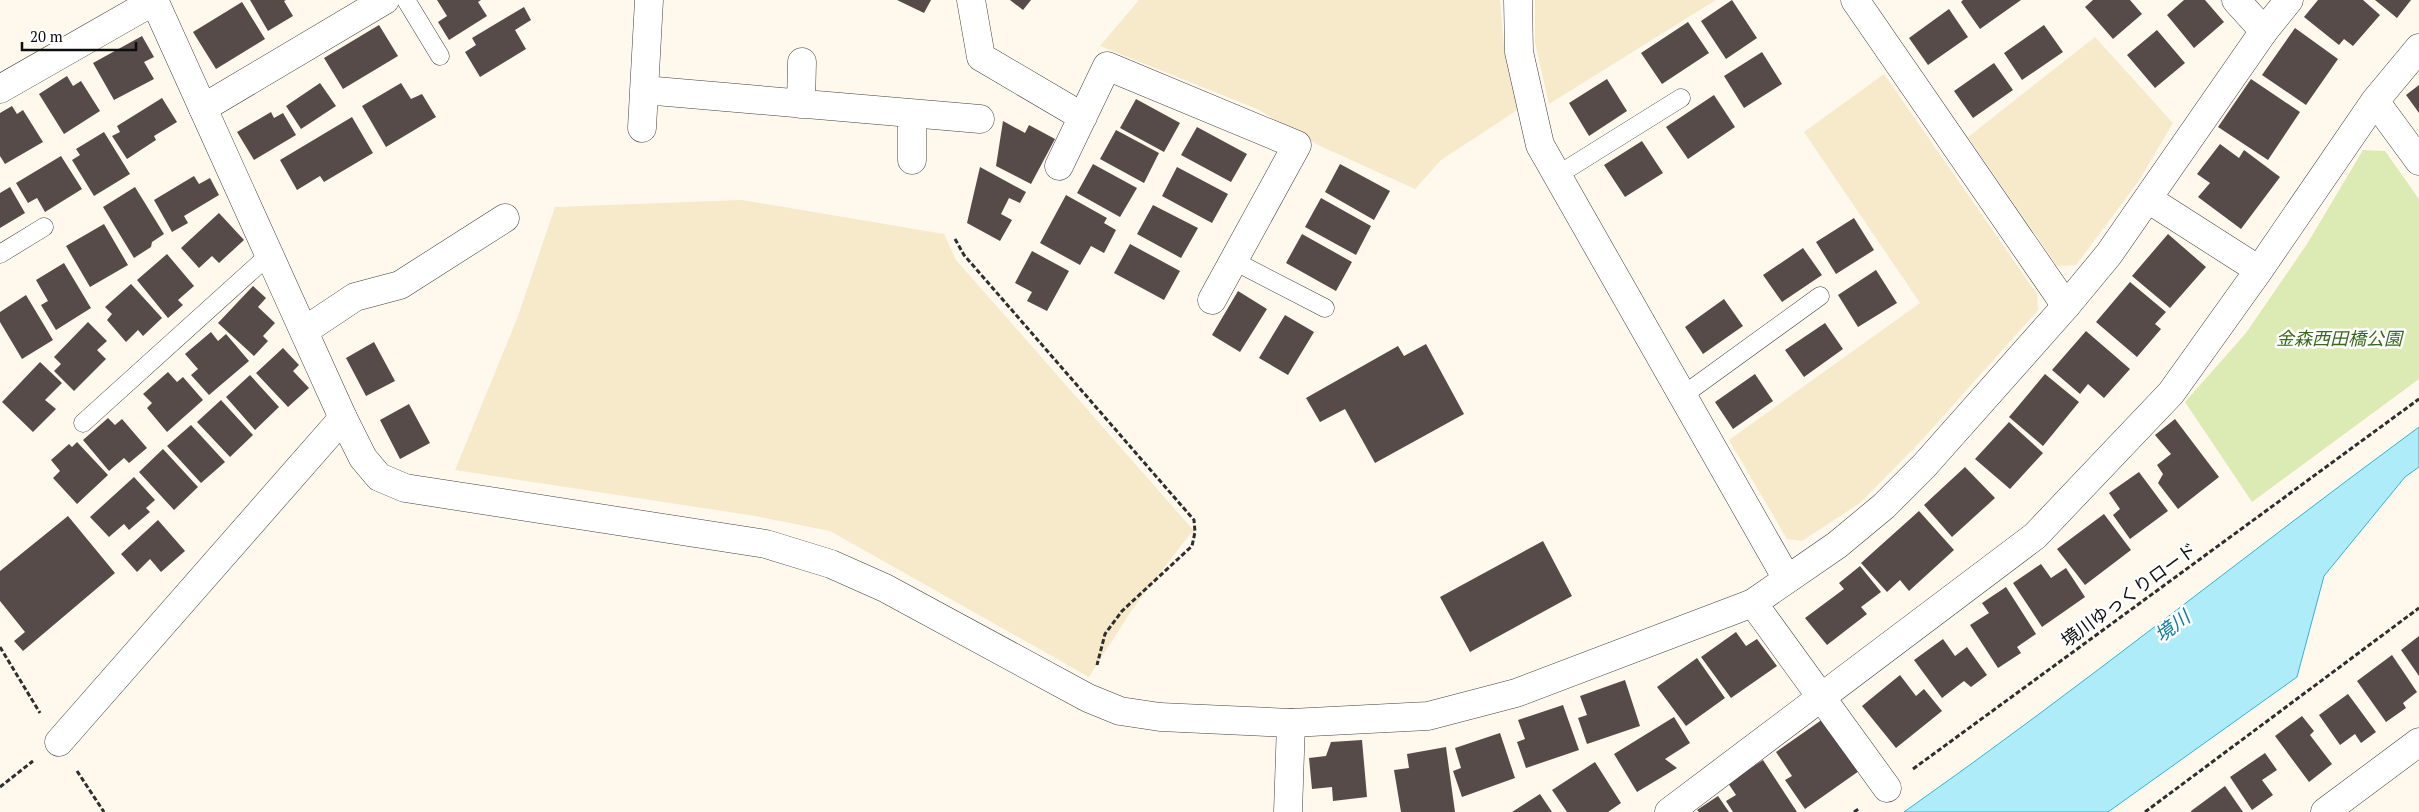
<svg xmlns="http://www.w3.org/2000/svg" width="2419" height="812" font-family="'PT Serif','Noto Sans JP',serif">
<rect width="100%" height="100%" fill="#fff8ed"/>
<!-- farmland -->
<path fill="#f6eacb" d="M1139,0H1500L1504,47L1519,109L1441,160L1415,189L1318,145L1257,109L1100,46Z
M1535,0H1716L1549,104L1535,43Z
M2095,37L2173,123L2138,182L2076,265L2057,266L1968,137Z
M1884,74L2037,294L2038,310L1919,443L1860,503L1802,541L1787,539L1729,440L1920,303L1804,132Z
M742,200L944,234L956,260L1195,532L1190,534L1131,611L1089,677L830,531L755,516L455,470L517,319L555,207Z"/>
<!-- green -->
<path fill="#dcebb4" d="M2363,150L2385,151L2419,199V379L2252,502L2185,402L2246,333L2307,244Z"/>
<!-- water -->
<path fill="#aeecf9" stroke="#31b4d4" d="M2419,427V467L2405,477L2324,576L2297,677L2108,812H1904C2079,689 2246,554 2419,427Z"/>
<!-- building -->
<path fill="#564b49" d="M250,0H286L284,1L293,16L268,31Z
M437,0H481L478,2L487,16L449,40L438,22L447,16Z
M897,0H931L924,13Z
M1010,0H1031L1023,10Z
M1732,0L1757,38L1726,59L1701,21Z
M1963,0H2021L1980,29L1961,2Z
M2093,0H2130L2142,14L2113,39L2085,7Z
M2184,0H2205L2224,22L2194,48L2167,15Z
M2318,0H2363L2380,15L2353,46L2344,39L2339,45L2304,17Z
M2375,0H2411L2397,18Z
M242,2L265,39L216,69L193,32Z
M524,7L531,20L515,30L526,49L480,77L465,52L476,45L472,38Z
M1949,9L1968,37L1928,65L1909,38Z
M1688,22L1709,53L1662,84L1641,53Z
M379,25L398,56L343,89L324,58Z
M2044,25L2063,52L2022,80L2004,53Z
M2295,28L2338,59L2306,105L2262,75Z
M2157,30L2185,63L2155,88L2127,55Z
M142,36L154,57L144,62L154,79L114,100L93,63Z
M1762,52L1782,84L1744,108L1724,76Z
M1994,63L2013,90L1973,118L1954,91Z
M67,76L73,86L81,81L100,111L64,134L39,94Z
M1607,79L1627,111L1589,136L1569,103Z
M2251,79L2300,112L2268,160L2218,127Z
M320,83L336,106L301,129L286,106Z
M401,83L411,99L422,94L436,117L386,147L362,106Z
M2419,85V113L2406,95Z
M1714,95L1735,127L1688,159L1666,127Z
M162,98L177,122L154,136L156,140L127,159L112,136L120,132L117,126Z
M1136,99L1180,123L1164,152L1120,128Z
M12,106L17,114L23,110L43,142L5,164L0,156V113Z
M271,112L274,118L283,113L296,135L254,160L237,132Z
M352,117L373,153L324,182L320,176L297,190L280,160Z
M1003,121L1025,133L1029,125L1055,139L1031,184L996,166Z
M1197,127L1247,154L1231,182L1181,155Z
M1116,130L1159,153L1144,183L1100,159Z
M104,132L130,174L94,196L72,160L80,155L76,149Z
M1642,141L1663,173L1625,197L1604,165Z
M2220,144L2239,158L2244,150L2280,177L2241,229L2198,197L2210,183L2197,174Z
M61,156L82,189L45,212L37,198L28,203L16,183Z
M1093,164L1137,188L1120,217L1077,193Z
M1340,164L1390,191L1374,220L1325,192Z
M980,167L1026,192L1020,203L1009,198L1001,214L1012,220L1000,241L967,223Z
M1177,167L1228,194L1212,223L1162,196Z
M194,176L199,184L210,178L219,195L184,216L188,223L172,232L154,200Z
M10,187L25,213L0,228V193Z
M135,187L164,234L152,242L151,247L134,258L103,207Z
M1066,195L1107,218L1104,223L1116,230L1104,253L1091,246L1080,265L1040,243Z
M1321,198L1371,226L1356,255L1305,227Z
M1153,205L1198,228L1181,258L1137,234Z
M219,213L244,240L219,263L212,256L199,268L181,248Z
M1854,218L1874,250L1836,274L1816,242Z
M104,224L128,265L90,287L66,246Z
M1302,234L1352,262L1336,291L1286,263Z
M2168,234L2206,267L2170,308L2132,276Z
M1130,244L1180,271L1164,300L1114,273Z
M1803,248L1822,275L1782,302L1763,275Z
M1032,251L1069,271L1047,311L1027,301L1032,292L1015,283Z
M167,254L194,286L178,300L183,305L168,318L137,280Z
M64,263L91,308L56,330L41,305L48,301L36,280Z
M1876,270L1897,303L1858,327L1838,295Z
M2130,282L2166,312L2155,324L2161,329L2137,357L2096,322Z
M131,284L162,318L143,336L138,330L126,342L107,320L112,314L105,307Z
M253,286L266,298L258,307L275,323L263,336L268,341L254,356L218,323Z
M1238,291L1267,309L1240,352L1212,335Z
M26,295L53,340L22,359L0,322V312Z
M1724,299L1743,326L1703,354L1685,327Z
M1285,315L1314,332L1288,375L1259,358Z
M88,322L107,341L97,350L106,359L74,391L54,371L61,364L54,357Z
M1825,323L1843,349L1804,377L1785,350Z
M2086,331L2130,369L2104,398L2088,384L2080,394L2052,370Z
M211,332L218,341L226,334L249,361L209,395L191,375L198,369L185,354Z
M374,342L395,381L366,396L346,358Z
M1426,344L1464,414L1375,463L1345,409L1320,422L1306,398L1398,346L1404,356Z
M283,348L299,365L293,371L309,388L288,407L256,373Z
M40,362L62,383L45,400L56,409L33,432L2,402Z
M168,372L177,382L183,377L203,400L167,432L147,408L152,403L143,394Z
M1755,374L1773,401L1733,429L1715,402Z
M2045,374L2079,402L2043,446L2009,417Z
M250,375L279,407L255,430L226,397Z
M221,400L253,435L230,457L197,422Z
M409,404L430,443L400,459L380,420Z
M108,418L115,425L122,419L147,448L129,463L124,458L109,471L83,440Z
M2175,419L2219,477L2178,509L2158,483L2163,474L2157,465L2171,454L2155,435Z
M2009,422L2043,453L2010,489L1975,459Z
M191,425L225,462L201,483L167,446Z
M77,442L108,475L77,504L53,478L60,471L51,460L69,444L72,447Z
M163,449L198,487L174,510L139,472Z
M1965,467L1995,498L1952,537L1924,505Z
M2139,472L2168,511L2130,539L2113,515L2120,509L2109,493Z
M134,477L155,500L146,508L150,512L129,530L124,524L109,537L90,517Z
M1919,511L1954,550L1909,591L1900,580L1887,592L1861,563Z
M2104,514L2131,550L2085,585L2057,549Z
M68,516L115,573L23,651L14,641L25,632L0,601V571Z
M158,520L185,551L161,572L150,559L137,572L121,554Z
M1543,541L1572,596L1470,652L1440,597Z
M2041,564L2051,578L2066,568L2085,597L2042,627L2013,583Z
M1860,566L1881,592L1861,607L1867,614L1827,645L1805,618L1844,589L1839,583Z
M2006,587L2036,634L2017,647L2021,653L1998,668L1970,625L1989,613L1982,603Z
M1736,632L1746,646L1757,639L1777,666L1731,698L1701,657Z
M2419,636V676L2401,650Z
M1943,639L1955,656L1967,647L1987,675L1971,687L1964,681L1942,698L1914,660Z
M2392,655L2417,692L2403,703L2406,708L2386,722L2357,681Z
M1697,658L1725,698L1686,726L1657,687Z
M1900,675L1916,696L1924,689L1942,711L1896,748L1862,706Z
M1625,680L1640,726L1587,744L1578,718L1587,715L1580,696Z
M2348,694L2376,732L2361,743L2355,734L2340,745L2319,715Z
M1563,705L1579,750L1526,768L1517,742L1525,739L1518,720Z
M2302,716L2314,731L2310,735L2332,764L2309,782L2275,736Z
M1674,717L1690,743L1665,759L1677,768L1637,792L1614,754Z
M1823,719L1859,771L1805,809L1785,780L1792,776L1776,752Z
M1500,733L1515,778L1462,797L1453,771L1461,768L1455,748Z
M1362,740L1367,797L1333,801L1332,787L1312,789L1309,758L1326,756L1331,742Z
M1446,747L1455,812H1401L1394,770L1409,768L1407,754Z
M2265,753L2277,770L2262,780L2273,795L2252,810L2230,777Z
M1763,760L1797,812H1733L1726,801L1736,795L1728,783Z
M1595,762L1621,803L1608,812H1567L1552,790Z
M2225,786L2243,812H2191V811Z
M1540,794L1552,812H1512Z
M1718,796L1729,812H1699L1697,810Z"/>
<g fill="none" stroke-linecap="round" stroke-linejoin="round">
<defs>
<path id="service" d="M406,0L440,56
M1556,176L1681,98
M0,254L44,227
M1234,261L1325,308
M1682,396L1820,296
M83,423L269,255"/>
<path id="minor" d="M971,0L981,57L1083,117
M1518,0L1519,52L1540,145L1787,579
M1855,0L2066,306
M2236,0L2264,31
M0,89L154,1
M644,90L980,119
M2375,101L2419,161
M801,104L802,62
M203,108L385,0
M642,128L649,0
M912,160V115
M1059,166L1107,66L1297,145L1212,300
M2148,199L2259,270
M304,331L355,297L400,285L505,218
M1753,603L1887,788
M59,742L343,418
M1288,812L1291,723
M1669,812L2035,536L2171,393L2259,270L2375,101L2419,48
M2325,812L2419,742"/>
<path id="tertiary" d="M154,0L343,418L363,458L379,477L405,488L766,544L831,564L885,588L1088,698L1120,711L1160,717L1291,723L1428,716L1516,693L1753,603L1837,545L1884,506L1924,466L2066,306L2109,254L2264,31L2289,0"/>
</defs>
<!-- service casing -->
<use href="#service" stroke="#404040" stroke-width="19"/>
<!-- minor casing -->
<use href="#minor" stroke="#404040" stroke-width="29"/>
<!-- tertiary casing -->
<use href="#tertiary" stroke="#404040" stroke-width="29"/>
<!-- path -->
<path stroke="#2f2f2f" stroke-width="3" stroke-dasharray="5 2.5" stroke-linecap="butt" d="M955,239L964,255L1194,520L1195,532L1192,546L1122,611L1105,634L1097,665
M0,647L40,713
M1913,769L2419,399
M77,771L104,812
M0,787L33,761
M1854,812L1860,808
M2145,812L2419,608"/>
<!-- service -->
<use href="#service" stroke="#fff" stroke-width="18"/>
<!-- minor -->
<use href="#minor" stroke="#fff" stroke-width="28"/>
<!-- tertiary -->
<use href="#tertiary" stroke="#fff" stroke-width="28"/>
</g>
<g text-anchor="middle" stroke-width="5" stroke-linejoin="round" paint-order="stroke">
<!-- park labels -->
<g font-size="18" font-style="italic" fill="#39681a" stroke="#fff">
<text x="2339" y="345">金森西田橋公園</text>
</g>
<!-- street labels -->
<g font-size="18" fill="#0d0d0d" stroke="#fff">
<text transform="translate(2129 595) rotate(-36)" y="6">境川ゆっくりロード</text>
</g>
<!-- water labels -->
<g font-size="19" font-style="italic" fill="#0f7b9e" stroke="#fff">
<text transform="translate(2172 626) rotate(-37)" y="7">境川</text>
</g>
</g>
<!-- scale -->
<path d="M22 42v8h114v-8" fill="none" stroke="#0d0d0d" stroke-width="2.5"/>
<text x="30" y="42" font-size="15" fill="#0d0d0d" stroke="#ffffff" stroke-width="4" paint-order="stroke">20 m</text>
</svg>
